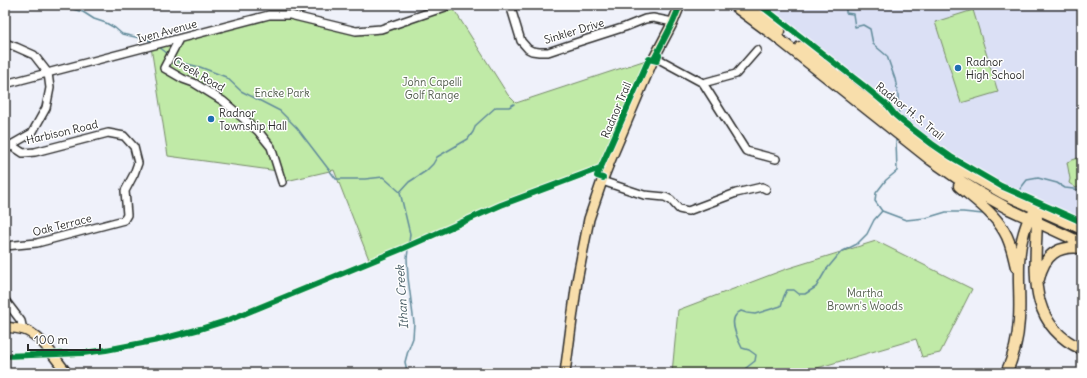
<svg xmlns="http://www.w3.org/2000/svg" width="1087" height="378" font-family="Delius,sans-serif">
<rect width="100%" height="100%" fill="#eff1fa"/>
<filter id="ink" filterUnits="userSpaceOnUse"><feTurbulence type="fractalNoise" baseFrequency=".025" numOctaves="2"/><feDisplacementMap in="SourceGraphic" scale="8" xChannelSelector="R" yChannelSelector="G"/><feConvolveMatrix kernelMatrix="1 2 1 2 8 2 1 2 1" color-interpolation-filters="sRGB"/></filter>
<g filter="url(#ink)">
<!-- built -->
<path fill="#dbe0f5" d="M757,5H1082V223L1041,206L1003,188L959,163L935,147L909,128Z"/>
<!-- green -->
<path fill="#c0eaa7" stroke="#768a69" d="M451,5L508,95L516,103L649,59L603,165L600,168L370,262L334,170L282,182L278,171L168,156L151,47L269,15H290L356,31L381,29Z
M973,10L998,92L961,103L935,22Z
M1078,158L1082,159V185L1076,188L1069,183L1070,179L1067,162Z
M876,241L972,289L940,353L922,357L916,339L800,373H672L678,310L786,269Z"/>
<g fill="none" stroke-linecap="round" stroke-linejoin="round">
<!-- stream -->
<path stroke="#608a9a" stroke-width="1.5" d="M36,5L69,8L83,12L94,19L106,23L115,28L122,34L153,41L154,42
M846,5V13L853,14L855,27L863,25L870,29L873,44L887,56L895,79L898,95L899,112
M158,46L168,54
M172,57L178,62L200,67L226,77L241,91L280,111L297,128L336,179H365L383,177L400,192L410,234L407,258L408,278L414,323L413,338L408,351L405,362L407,371L408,373
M1020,189L1027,180L1038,178L1057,183L1065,188L1082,190
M400,192L409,182L426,171L433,164L437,157L468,139L473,132L476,125L496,107H509L514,104
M882,211L906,220L926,218L946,212H963L983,214
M882,211L875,201L876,193L886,180L897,171L896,140
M743,373L746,368L755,361L756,355L749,350L742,348C738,340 729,322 736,315C737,313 739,312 741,311L747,313L755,314L781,306L784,296L787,290H794L799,294H805L816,287L826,270L841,252L857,244L867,234L874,220L882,211"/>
<defs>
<path id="minor" d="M510,5L521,41L528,49L532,51L539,52H548L572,44L625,27L645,19L653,18L673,22
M179,39L164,68L183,79L194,83L223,101L258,131L271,147L282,182
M5,43L16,47L34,55L48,73L50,88L46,108L32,133L11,145L5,152
M655,57L703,83L736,74L757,50
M703,83L746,151L776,159
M5,84L269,15H290L356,31L381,29L451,5
M602,181L644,195L665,197L671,200L679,209L688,211L736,193L762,187L766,189
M5,246L37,243L124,220L127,215L125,191L134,174L138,163L134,147L124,136L108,133L35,152L23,153L11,145
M5,300L21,321L23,330"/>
<path id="major" d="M5,327C12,328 20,328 27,331C43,338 56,360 67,373
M565,373L577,281L589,219L602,181L610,161L653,60L673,22L680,5"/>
<path id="highway" d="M733,5L775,36L931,160L964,183L980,193L1009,209L1082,243
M746,5L780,31
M800,47L889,117L929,150L953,165L1004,194L1046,213L1082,229
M959,186C975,200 994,213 1004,231C1011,242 1013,255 1016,267
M1037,218C1036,268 1025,324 1082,349
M1039,279C1044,255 1058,245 1082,248
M1006,373C1014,356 1018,338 1019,320C1021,290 1015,262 1024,232C1026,226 1027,220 1032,215"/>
</defs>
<!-- minor casing -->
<use href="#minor" stroke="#2b2b2b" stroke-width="10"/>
<!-- major casing -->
<use href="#major" stroke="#2b2b2b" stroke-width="12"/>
<!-- highway casing -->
<use href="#highway" stroke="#2b2b2b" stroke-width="13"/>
<!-- minor -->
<use href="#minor" stroke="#fff" stroke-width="7"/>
<!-- major -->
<use href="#major" stroke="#f8deab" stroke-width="9"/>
<!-- highway -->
<use href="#highway" stroke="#f8deab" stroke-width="10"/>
<defs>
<path id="cycleway" d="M760,5L863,85L888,106L895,115L902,121L932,144L951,157L1001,186L1082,222
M655,57L673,22L680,5
M603,178L597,176L648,61L649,59L657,61L659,55
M5,356L83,353L106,350L158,340L200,329L229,320L404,248L501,205L600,168"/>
</defs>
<!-- cycleway casing -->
<use href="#cycleway" stroke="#fff" stroke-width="8"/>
<!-- cycleway -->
<use href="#cycleway" stroke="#00873e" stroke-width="6"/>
</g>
</g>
<!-- markers -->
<g fill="#1f6fb2" stroke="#fff" stroke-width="1.5">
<circle cx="958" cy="68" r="4"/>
<circle cx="211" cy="119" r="4"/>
</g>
<g text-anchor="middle" stroke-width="3" stroke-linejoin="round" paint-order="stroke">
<!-- street labels -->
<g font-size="11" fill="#2b2b2b" stroke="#fff">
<text transform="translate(167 31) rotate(-15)" y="4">Iven Avenue</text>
<text transform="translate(574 31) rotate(-17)" y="4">Sinkler Drive</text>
<text transform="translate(199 74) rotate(30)" y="4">Creek Road</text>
<text transform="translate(616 110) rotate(-67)" y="4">Radnor Trail</text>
<text transform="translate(910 111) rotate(39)" y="4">Radnor H. S. Trail</text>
<text transform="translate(62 132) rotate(-13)" y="4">Harbison Road</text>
<text transform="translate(62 225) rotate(-14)" y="4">Oak Terrace</text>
</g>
<!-- poi labels -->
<g font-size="11" fill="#2b2b2b" stroke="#fff" text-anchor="start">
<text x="966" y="66">Radnor<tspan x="966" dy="13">High School</tspan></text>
<text x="219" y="117">Radnor<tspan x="219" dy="13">Township Hall</tspan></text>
</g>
<!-- park labels -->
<g font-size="11" fill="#505b4a" stroke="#fff">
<text x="432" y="86">John Capelli<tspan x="432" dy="13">Golf Range</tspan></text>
<text x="282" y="97">Encke Park</text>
<text x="865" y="297">Martha<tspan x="865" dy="13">Brown's Woods</tspan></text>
</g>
<!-- water labels -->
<g font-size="12" font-style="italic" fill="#455a62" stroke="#fff">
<text transform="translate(402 297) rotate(-94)" y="4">Ithan Creek</text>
</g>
</g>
<!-- margin -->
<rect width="1087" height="378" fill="none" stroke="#fff" stroke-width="20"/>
<rect x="10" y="10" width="1067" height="358" fill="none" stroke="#2b2b2b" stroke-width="1.5" filter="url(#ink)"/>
<!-- scale -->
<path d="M28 344v6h72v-6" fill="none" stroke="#2b2b2b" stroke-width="2"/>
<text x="34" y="344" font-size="12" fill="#2b2b2b" stroke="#ffffff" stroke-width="3" paint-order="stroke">100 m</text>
</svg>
